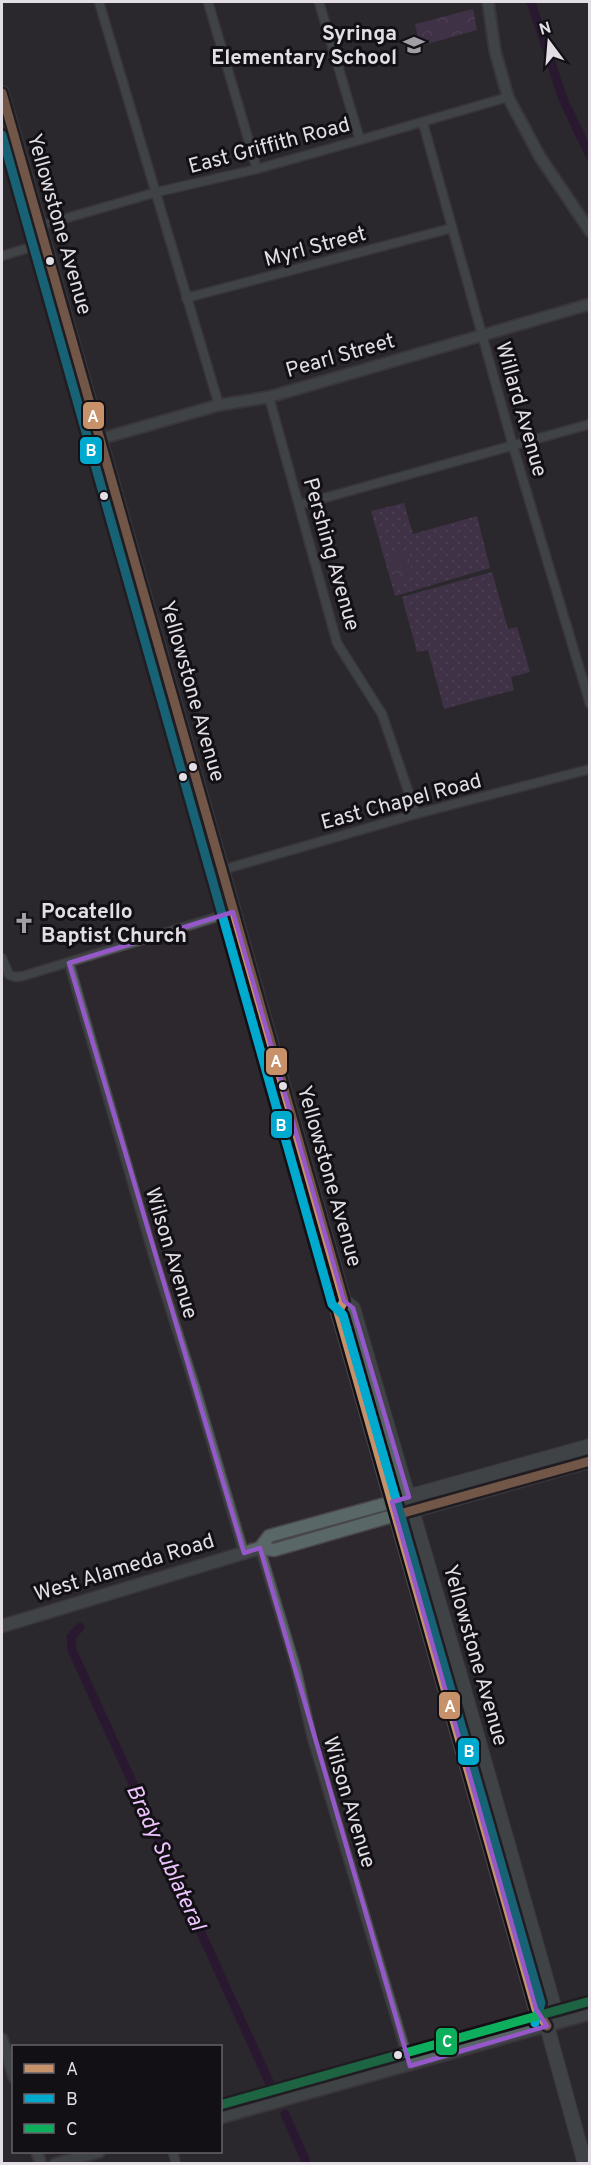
<svg xmlns="http://www.w3.org/2000/svg" width="591" height="2165" font-family="Overpass,sans-serif">
<defs>
<pattern id="grass-dots" width="8" height="8" patternUnits="userSpaceOnUse" patternTransform="scale(1.5)"><rect width="8" height="8" fill="#5a3f65"/><path d="M2 2h.1M6 6h.1" fill="none" stroke="#725a7b" stroke-width="1.8" stroke-linecap="round"/></pattern>
<pattern id="park-crowns" width="20" height="18" patternUnits="userSpaceOnUse" patternTransform="scale(1.5)"><rect width="20" height="18" fill="#5a3f65"/><path d="M2 6a3 3 0 1 1 6 0M12 15a3 3 0 1 1 6 0" fill="none" stroke="#725a7b"/></pattern>
</defs>
<rect width="100%" height="100%" fill="#2c282e"/>
<!-- grass -->
<path fill="url(#grass-dots)" d="M404,503L413,534L477,516L490,568L395,596L371,511Z
M492,572L508,629L517,627L530,672L511,677L514,690L444,709L428,650L417,652L402,597Z"/>
<!-- park -->
<path fill="url(#park-crowns)" d="M473,9L477,30L420,46L415,24Z
M389,551L408,554L412,570L398,582Z"/>
<g fill="none" stroke-linecap="round" stroke-linejoin="round">
<!-- canal -->
<path stroke="#270633" stroke-width="9" d="M531,2L563,99L590,156
M80,1627L71,1637L72,1650L272,2088
M285,2114L307,2164"/>
<defs>
<path id="minor" d="M99,2L219,405
M208,2L257,169
M319,2L360,140
M423,123L513,446L590,704
M39,226L157,192L257,169L360,140L508,97
M2,256L44,243
M186,298L452,228
M269,397L337,643L382,714L416,814
M299,505L590,424
M222,870L416,814L590,769
M2,958L9,975L16,977L23,976L233,912
M69,963L154,1258L196,1390L244,1553
M260,1548L296,1668L312,1738L410,2066
M173,2152L176,2164"/>
<path id="tertiary" d="M488,2L495,51L508,97L540,157L590,231
M100,439L219,405L269,397L590,304
M2,2039L14,2077
M220,2118L590,2014
M37,2152L41,2164
M55,2164L99,2152"/>
<path id="secondary" d="M260,1548L269,1536L392,1502
M2,1626L260,1548L274,1550L396,1515"/>
<path id="primary" d="M2,93L338,1279L344,1301L353,1308L456,1661L553,2003L547,2026
M344,1301L338,1312L536,2009L547,2026L585,2164
M400,1499L590,1446
M404,1513L590,1461"/>
</defs>
<!-- minor casing -->
<use href="#minor" stroke="#49464b" stroke-width="11"/>
<!-- tertiary casing -->
<use href="#tertiary" stroke="#49464b" stroke-width="14"/>
<!-- secondary casing -->
<use href="#secondary" stroke="#49464b" stroke-width="15"/>
<!-- primary casing -->
<use href="#primary" stroke="#49464b" stroke-width="16"/>
<!-- minor -->
<use href="#minor" stroke="#576564" stroke-width="8"/>
<!-- tertiary -->
<use href="#tertiary" stroke="#576564" stroke-width="10"/>
<!-- secondary -->
<use href="#secondary" stroke="#596766" stroke-width="12"/>
<!-- primary -->
<use href="#primary" stroke="#576465" stroke-width="14"/>
<defs>
<path id="bus-1" d="M2,93L344,1301L338,1312L536,2009L547,2026
M396,1515L590,1461"/>
<path id="bus-2" d="M2,135L332,1304L343,1315L541,2003L535,2023"/>
<path id="bus-3" d="M220,2105L587,2002"/>
</defs>
<!-- bus-1 casing -->
<use href="#bus-1" stroke="#131015" stroke-width="14"/>
<!-- bus-2 casing -->
<use href="#bus-2" stroke="#131015" stroke-width="14"/>
<!-- bus-3 casing -->
<use href="#bus-3" stroke="#131015" stroke-width="14"/>
<!-- bus-1 -->
<use href="#bus-1" stroke="#c7916a" stroke-width="9"/>
<!-- bus-2 -->
<use href="#bus-2" stroke="#00a9ce" stroke-width="9"/>
<!-- bus-3 -->
<use href="#bus-3" stroke="#0daf5c" stroke-width="9"/>
</g>
<!-- marked area -->
<path d="M0 0H591V2165H0ZM233,912L344,1301L353,1308L409,1497L392,1502L536,2009L547,2026L410,2066L260,1548L244,1553L69,963Z" fill="#2c282e" fill-opacity=".55" fill-rule="evenodd"/>
<path fill="none" stroke="#9558c9" stroke-width="4.5" stroke-linejoin="round" d="M233,912L344,1301L353,1308L409,1497L392,1502L536,2009L547,2026L410,2066L260,1548L244,1553L69,963Z"/>
<!-- icons -->
<defs>
<symbol id="school-bare" viewBox="-9 -9 18 18"><path d="M0-5L7-2L0 1L-7-2ZM-4 1L0 2.5L4 1V4Q0 6-4 4Z" fill="#a39ea6" stroke="#131015" stroke-width="2.5" paint-order="stroke"/></symbol>
<symbol id="church-bare" viewBox="-9 -9 18 18"><path d="M-1.2-6h2.4v3.5h3.3v2.4h-3.3V6h-2.4V-.1h-3.3v-2.4h3.3Z" fill="#a39ea6" stroke="#131015" stroke-width="2.5" paint-order="stroke"/></symbol>
</defs>
<g fill-rule="evenodd">
<use href="#school-bare" x="399" y="30" width="30" height="30"/>
<use href="#church-bare" x="9" y="908" width="30" height="30"/>
</g>
<!-- markers -->
<g fill="#e3dee6" stroke="#131015" stroke-width="2">
<circle cx="50" cy="261" r="5"/>
<circle cx="104" cy="496" r="5"/>
<circle cx="193" cy="767" r="5"/>
<circle cx="183" cy="777" r="5"/>
<circle cx="283" cy="1086" r="5"/>
<circle cx="398" cy="2055" r="5"/>
</g>
<g text-anchor="middle" stroke-width="6" stroke-linejoin="round" paint-order="stroke">
<!-- poi labels -->
<g font-size="21" font-weight="bold" fill="#e3dee6" stroke="#131015" text-anchor="end">
<text x="397" y="40">Syringa<tspan x="397" dy="24">Elementary School</tspan></text>
<text x="41" y="918" text-anchor="start">Pocatello<tspan x="41" dy="24">Baptist Church</tspan></text>
</g>
<!-- street labels -->
<g font-size="21" fill="#e3dee6" stroke="#131015">
<text transform="translate(269 145) rotate(-15)" y="7">East Griffith Road</text>
<text transform="translate(60 224) rotate(74)" y="7">Yellowstone Avenue</text>
<text transform="translate(315 246) rotate(-15)" y="7">Myrl Street</text>
<text transform="translate(340 355) rotate(-16)" y="7">Pearl Street</text>
<text transform="translate(522 409) rotate(74)" y="7">Willard Avenue</text>
<text transform="translate(332 554) rotate(74)" y="7">Pershing Avenue</text>
<text transform="translate(193 691) rotate(74)" y="7">Yellowstone Avenue</text>
<text transform="translate(401 801) rotate(-15)" y="7">East Chapel Road</text>
<text transform="translate(330 1176) rotate(74)" y="7">Yellowstone Avenue</text>
<text transform="translate(172 1253) rotate(73)" y="7">Wilson Avenue</text>
<text transform="translate(124 1567) rotate(-17)" y="7">West Alameda Road</text>
<text transform="translate(476 1655) rotate(74)" y="7">Yellowstone Avenue</text>
<text transform="translate(350 1802) rotate(73)" y="7">Wilson Avenue</text>
</g>
<!-- water labels -->
<g font-size="22" font-style="italic" fill="#ecc4fe" stroke="#131015">
<text transform="translate(167 1857) rotate(65)" y="8">Brady Sublateral</text>
</g>
</g>
<g stroke="#131015" stroke-width="2">
<rect x="82" y="401" width="23" height="29" rx="6" fill="#c7916a"/>
<rect x="79" y="436" width="24" height="29" rx="6" fill="#00a9ce"/>
<rect x="265" y="1047" width="23" height="29" rx="6" fill="#c7916a"/>
<rect x="270" y="1110" width="23" height="29" rx="6" fill="#00a9ce"/>
<rect x="438" y="1691" width="23" height="29" rx="6" fill="#c7916a"/>
<rect x="457" y="1737" width="23" height="29" rx="6" fill="#00a9ce"/>
<rect x="435" y="2027" width="23" height="29" rx="6" fill="#0daf5c"/>
</g>
<g font-size="16" text-anchor="middle" font-weight="bold" fill="#fff">
<text x="93" y="422">A</text>
<text x="91" y="456">B</text>
<text x="276" y="1067">A</text>
<text x="281" y="1131">B</text>
<text x="450" y="1712">A</text>
<text x="469" y="1757">B</text>
<text x="447" y="2047">C</text>
</g>
<!-- border -->
<rect width="591" height="2165" fill="none" stroke="#e3dee6" stroke-width="6"/>
<!-- legend -->
<rect x="12" y="2045" width="210" height="108" fill="#131015" stroke="#666269" stroke-width="1.5"/>
<rect x="24" y="2064" width="30" height="9" fill="#c7916a" stroke="#666269" stroke-width="1.5"/>
<text x="66" y="2075" font-size="18" fill="#e3dee6">A</text>
<rect x="24" y="2094" width="30" height="9" fill="#00a9ce" stroke="#666269" stroke-width="1.5"/>
<text x="66" y="2105" font-size="18" fill="#e3dee6">B</text>
<rect x="24" y="2124" width="30" height="9" fill="#0daf5c" stroke="#666269" stroke-width="1.5"/>
<text x="66" y="2135" font-size="18" fill="#e3dee6">C</text>
<!-- north arrow -->
<g transform="translate(549 42) rotate(344)" stroke="#131015" stroke-width="4.5" paint-order="stroke">
<path d="M0-4.5L10 22L0 15L-10 22Z" fill="#e3dee6"/>
<text y="-9" font-size="16" font-weight="bold" text-anchor="middle" fill="#e3dee6">N</text>
</g>
</svg>
